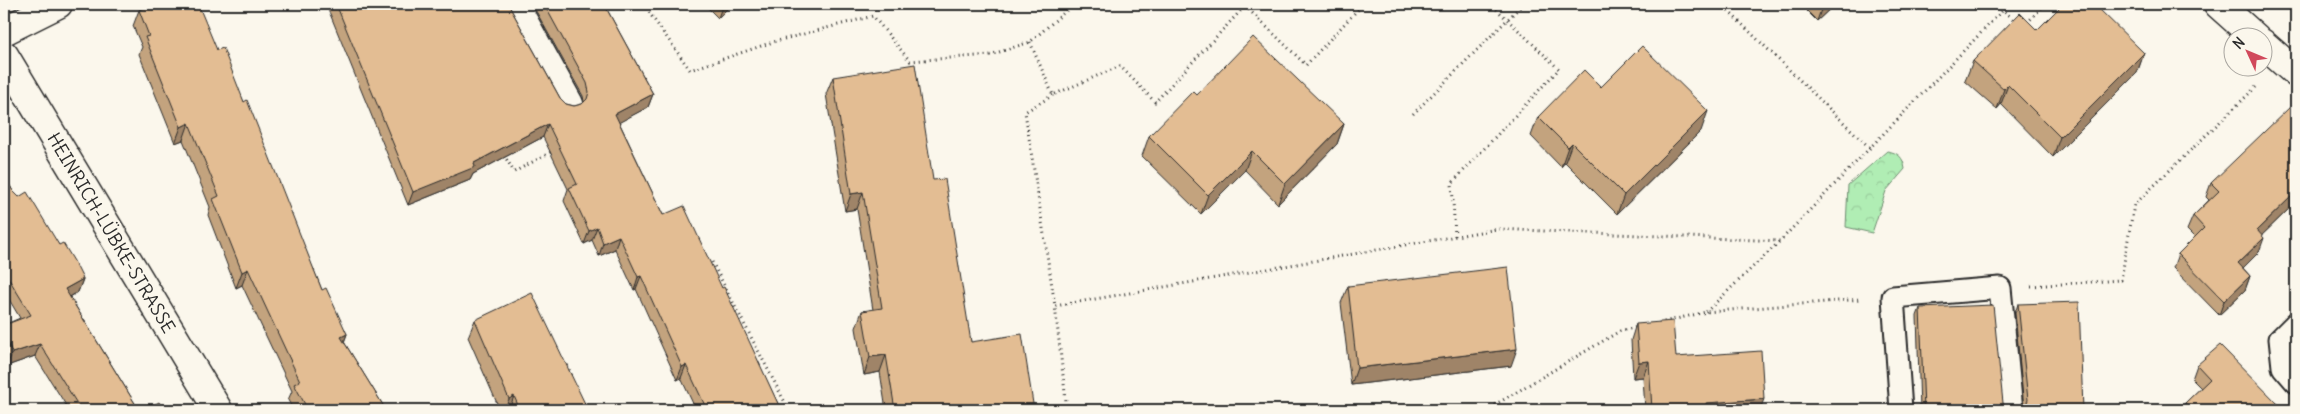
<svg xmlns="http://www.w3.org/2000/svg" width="2300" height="414" font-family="Delius,sans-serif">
<defs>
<pattern id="park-crowns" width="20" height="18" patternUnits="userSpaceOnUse" patternTransform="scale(1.25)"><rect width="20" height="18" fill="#b0edb4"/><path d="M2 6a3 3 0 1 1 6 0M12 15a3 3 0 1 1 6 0" fill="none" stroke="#98cb9b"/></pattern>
</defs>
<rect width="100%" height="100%" fill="#fbf7ec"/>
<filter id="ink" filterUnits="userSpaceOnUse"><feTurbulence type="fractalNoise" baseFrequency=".02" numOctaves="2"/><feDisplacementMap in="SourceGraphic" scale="10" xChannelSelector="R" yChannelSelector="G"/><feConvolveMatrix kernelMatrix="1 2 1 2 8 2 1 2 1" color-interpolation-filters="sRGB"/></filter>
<g filter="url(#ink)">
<!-- park -->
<path fill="url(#park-crowns)" stroke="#6e8c70" d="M1887,151C1899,153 1903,157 1905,169L1886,191L1872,233L1846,227L1848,185Z"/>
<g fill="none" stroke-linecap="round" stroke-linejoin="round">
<defs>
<path id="service" d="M2296,323L2280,339L2283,367L2296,382
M1901,410L1893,297L2000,288L2012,410"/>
<path id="minor" d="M514,4L569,104
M2218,4L2256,38
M4,31L58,4
M2262,43L2296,73
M4,55L218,410"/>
</defs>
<!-- service casing -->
<use href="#service" stroke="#2b2b2b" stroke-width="25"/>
<!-- minor casing -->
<use href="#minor" stroke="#2b2b2b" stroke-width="31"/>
<!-- path -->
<path stroke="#2b2b2b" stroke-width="3" stroke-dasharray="1 4" stroke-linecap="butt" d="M643,4L690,70L773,42L873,16L910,61L990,55L1030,42L1074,4
M1721,4L1871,149
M1245,6L1306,65L1363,4
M2027,23L2045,4
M1030,42L1053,95L1120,66L1155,102L1247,4
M1053,95L1025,112L1055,306
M1413,114L1523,4
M504,155L514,172L553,151
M1455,236L1452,183L1559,69L1491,4
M712,262L789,410
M2031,286L2121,280L2134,205L2258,85
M1706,312L1780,241
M1659,323L1706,312L1861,299
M567,365L573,378
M1067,410L1055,306L1497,229L1780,241L2003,10L2015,21
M1486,410L1620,331L1638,327"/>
<!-- service -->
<use href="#service" stroke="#fbf7ec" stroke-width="21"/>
<!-- minor -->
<use href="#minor" stroke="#fbf7ec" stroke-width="28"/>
</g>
<!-- wall -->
<path fill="#c3a37e" stroke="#2b2b2b" d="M326,4H508L560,98L566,104L574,106L582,104L584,102L583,96L532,4H604L653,94L648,107L619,122L663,215L722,288L781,410H696L681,378L677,380L636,289L634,290L615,249L599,256L592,240L584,244L564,201L568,189L543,137L473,174L470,180L408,205Z
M704,4H732L718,18Z
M1800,4H1835L1817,21Z
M139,10L217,50L244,102L322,290L347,334L344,342L386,410H293L288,400L292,391L242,285L236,288L208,215L210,207L183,140L175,143L139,54L142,47L133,26Z
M2037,30L2144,53L2137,73L2053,157L2001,104L1997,109L1965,81L1973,61Z
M833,77L933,180L971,342L1034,410H886L880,372L864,375L856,328L862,311L873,310L857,209L845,211L826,94Z
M1601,87L1701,131L1617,214L1565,162L1561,167L1531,136L1538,117Z
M1197,95L1344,124L1337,144L1278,204L1245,170L1201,214L1142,156L1149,136Z
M2296,113V202L2262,235L2259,252L2243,268L2250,276L2245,290L2219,315L2173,268L2178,254L2195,238L2187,230L2193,216L2209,200L2206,197L2211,183Z
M4,176L13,191L59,245L83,279L78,292L70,297L139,410H69L35,356L7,366L4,356V325L20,318L4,291Z
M1348,286L1511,366L1351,385L1341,303Z
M2018,304L2083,410L2024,408L2015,313Z
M1920,308L2003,403L2005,409L2008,410H1920L1917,316Z
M475,320L588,410H500L468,337Z
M1636,324L1676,357L1760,410H1645L1643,377L1633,378L1631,340Z
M2296,348V356L2294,354Z
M2197,365L2284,410H2182L2185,403L2201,388L2192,379Z"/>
<!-- shaded-wall -->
<path fill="#9f8467" stroke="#2b2b2b" d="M723,4H732L718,18Z
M1823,4H1835L1817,21Z
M2144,53L2137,73L2053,157L2060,137Z
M2008,85L2001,104L1997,109L2004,89Z
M653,94L648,107L611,127L615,114Z
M1708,111L1701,131L1617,214L1624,195Z
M189,123L183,140L175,143L181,127Z
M548,124L543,137L473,174L470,180L408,205L413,192L474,163Z
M1344,124L1337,144L1278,204L1285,184Z
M1572,143L1565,162L1561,167L1568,147Z
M1252,151L1245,170L1201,214L1208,195Z
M863,192L857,209L845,211L851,194Z
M2296,192V202L2252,245L2257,230Z
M597,227L592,240L584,244L589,231Z
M619,236L615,249L599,256L603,243Z
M2264,238L2259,252L2233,278L2238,263Z
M248,269L242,285L236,288L242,272Z
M641,276L636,289L634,290L638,277Z
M2250,276L2245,290L2219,315L2224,301Z
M83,279L78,292L61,302L65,289Z
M347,334L341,350V337Z
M40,344L35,356L7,366L12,353Z
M1517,349L1511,366L1351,385L1357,368Z
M886,355L880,372L864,375L870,357Z
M1649,361L1643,377L1633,378L1639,362Z
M686,365L681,378L677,380L682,367Z
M514,396L509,410H504L509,399Z
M1764,399L1760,410H1703L1706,403Z"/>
<!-- building -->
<path fill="#e3bd93" stroke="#2b2b2b" d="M153,4H198L217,50L223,48L244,102L247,100L322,290L326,288L347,334L341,337L386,410H308L294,384L300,381L248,269L242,272L213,199L219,196L189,123L181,127L145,37L149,36L139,10Z
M336,4H508L560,98L566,104L574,106L582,104L587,99L589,92L587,83L544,4H604L653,94L615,114L663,215L684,206L722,288L724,287L781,410H707L686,365L682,367L641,276L638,277L619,236L603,243L597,227L589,231L569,188L577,184L548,124L474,163L475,167L413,192Z
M2063,4H2094L2144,53L2060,137L2008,85L2004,89L1973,61L2020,13L2037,30Z
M1253,37L1344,124L1285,184L1252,151L1208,195L1149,136L1193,91L1197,95Z
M1642,46L1708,111L1624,195L1572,143L1568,147L1538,117L1584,70L1601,87Z
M915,64L933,180L945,179L971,342L1022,334L1034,410H895L886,355L870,357L862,311L882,308L863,192L851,194L833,77Z
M2290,107L2296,113V192L2257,230L2264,238L2238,263L2250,276L2224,301L2178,254L2204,228L2193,216L2219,191L2211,183Z
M4,176L13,191L19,197L27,192L59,245L63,243L74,261L83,279L65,289L139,410H81L40,344L12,353L4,331V325L31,315L4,271Z
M1508,267L1517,349L1357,368L1348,286Z
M532,293L588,410H520L514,396L509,399L475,320Z
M2079,302L2083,410H2023L2028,400L2018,304Z
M1993,305L2003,403L2005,409L2008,410H1924L1920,308Z
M1673,321L1676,357L1761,351L1764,399L1706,403V410H1652L1649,361L1639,362L1636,324Z
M2220,345L2284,410H2192L2185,403L2210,379L2197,365Z
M159,402L164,410H145Z"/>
</g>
<g text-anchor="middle" stroke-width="4" stroke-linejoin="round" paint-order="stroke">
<!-- street labels -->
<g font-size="18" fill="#2b2b2b" stroke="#fbf7ec">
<text transform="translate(111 233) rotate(59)" y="6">HEINRICH-LÜBKE-STRASSE</text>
</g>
</g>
<!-- margin -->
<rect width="2300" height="414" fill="none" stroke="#fbf7ec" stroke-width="20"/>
<rect x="10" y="10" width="2280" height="394" fill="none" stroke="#2b2b2b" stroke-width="2" filter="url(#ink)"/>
<!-- north arrow -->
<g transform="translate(2248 52) rotate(314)"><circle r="24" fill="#fbf7ec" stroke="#a8a59f"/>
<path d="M0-4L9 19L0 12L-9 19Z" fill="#d1495b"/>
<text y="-8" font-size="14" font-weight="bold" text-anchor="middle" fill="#2b2b2b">N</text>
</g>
</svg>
